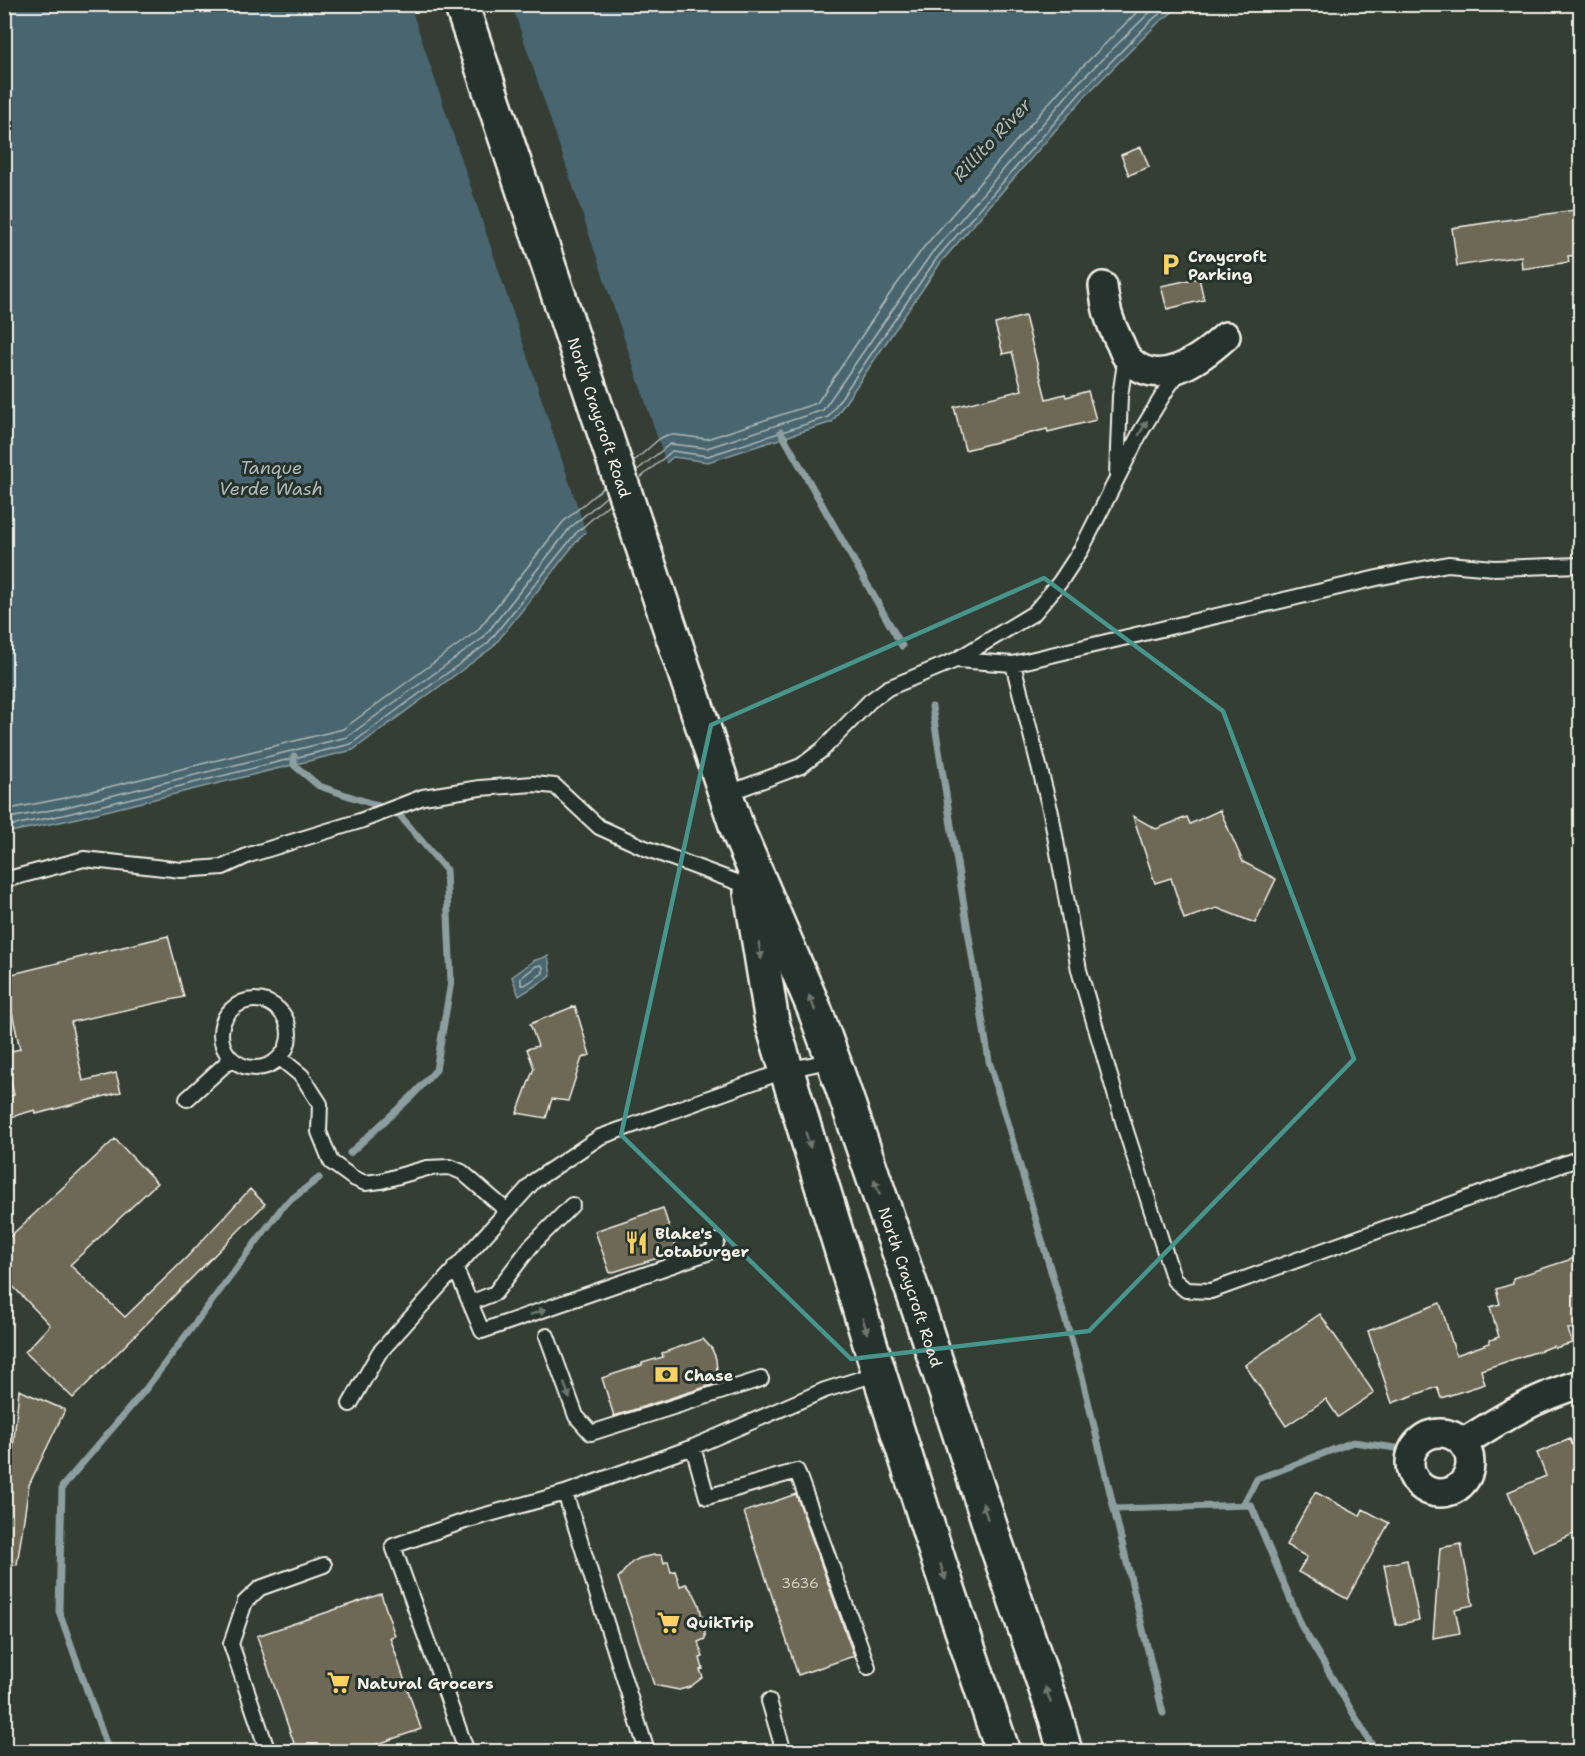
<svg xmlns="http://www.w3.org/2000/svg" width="1585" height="1756" font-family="'Shantell Sans',sans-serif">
<rect width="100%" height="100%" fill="#343e35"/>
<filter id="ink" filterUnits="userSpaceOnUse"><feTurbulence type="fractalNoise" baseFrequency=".0167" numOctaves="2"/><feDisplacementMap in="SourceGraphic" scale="12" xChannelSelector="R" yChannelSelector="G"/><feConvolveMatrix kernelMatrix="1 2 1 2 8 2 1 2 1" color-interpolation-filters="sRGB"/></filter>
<g filter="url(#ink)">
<!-- water -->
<path fill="#48666f" stroke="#8d9e9f" stroke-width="1.5" d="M5,5H1182L1158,23L1086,95L941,262L832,422L708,462L673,457L580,537L493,647L353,750L65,821L5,833Z
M548,956L551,976L519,996L512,977L533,961Z"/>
<!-- pier -->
<path fill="#343e35" d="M410,5H512L667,466L587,535Z"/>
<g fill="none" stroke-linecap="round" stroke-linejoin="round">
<!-- shore -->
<path stroke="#afb9b8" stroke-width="1.5" d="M633,462L659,439L667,435H676L707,439L817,403L889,295L924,247L1070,79L1145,4
M636,471L670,444L707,448L823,410L931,254L1076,85L1148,14L1160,4
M639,479L672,451L708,456L828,417L937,258L1082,91L1153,19L1172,4
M4,810L60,799L343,729L477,631L563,522L604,487
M4,819L62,808L347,737L483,638L570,528L607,496
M4,827L63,815L351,744L488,643L576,533L609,504
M541,965L543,967V973L525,985H521V978L536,966Z"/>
<!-- stream -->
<path stroke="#8d9e9f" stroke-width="7" d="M781,432L902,646
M932,707L989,1061L1082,1376L1163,1713
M294,756V765L319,786L397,812L446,870L451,982L436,1070L412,1096L350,1153
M1243,1505L1257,1479L1353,1442L1403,1449
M1114,1509L1251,1505L1302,1627L1376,1752
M109,1752L59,1611L62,1487L145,1390L284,1205L319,1178"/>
</g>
<!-- building -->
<path fill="#6d6956" stroke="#f4f1e8" stroke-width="1.5" d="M1141,147L1149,167L1129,175L1121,155Z
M1581,209V255L1568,256L1569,262L1522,269L1521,256L1457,266L1452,228Z
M1199,278L1204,300L1167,309L1161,286Z
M1025,316L1046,399L1065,394L1066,397L1088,391L1096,420L1048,432L1047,429L965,450L954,407L1022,390L1012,352L1003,354L995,324Z
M1220,810L1243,862L1276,879L1255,923L1217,908L1184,919L1171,878L1155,883L1133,816L1156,829L1187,817L1190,824Z
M168,936L184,997L71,1022L83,1081L116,1073L121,1092L36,1114L35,1110L4,1119V1098L14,1095L4,1053L20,1049L4,976Z
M575,1006L590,1055L582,1058L568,1101L552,1099L546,1118L517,1113L534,1068L527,1049L538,1046L530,1024Z
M115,1139L157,1183L70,1265L125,1317L187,1257L250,1189L265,1204L73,1398L25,1352L50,1325L4,1277V1242Z
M663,1208L677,1252L610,1273L595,1231Z
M1581,1256V1327L1568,1329L1572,1343L1555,1348L1554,1346L1481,1370L1485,1384L1441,1398L1437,1387L1392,1403L1368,1331L1440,1303L1456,1355L1490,1343V1340L1499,1337L1490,1307L1500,1304L1496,1289L1513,1284V1278Z
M1320,1314L1374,1393L1338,1417L1326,1399L1286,1426L1245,1365Z
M703,1339L712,1349L716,1359L718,1383L614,1416L602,1378L642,1365V1363L663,1357L662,1353Z
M19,1390L65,1410L29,1485L17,1565L4,1563V1535Z
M1570,1439L1581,1464V1531L1533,1551L1508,1492L1546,1476L1537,1453Z
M1315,1492L1360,1516L1363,1509L1389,1523L1347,1599L1298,1572L1307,1557L1286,1545Z
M796,1494L854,1656L798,1675L744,1512Z
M1461,1544L1473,1605L1455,1609L1460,1633L1433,1638L1440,1548Z
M654,1555H662L664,1563L668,1561L671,1572L675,1571L680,1586L686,1584L694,1594L699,1604L705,1628V1639L698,1642L703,1657L700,1658L703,1669L700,1670L703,1677L690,1687L679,1690L654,1685L618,1578L632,1562L640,1558Z
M1407,1560L1419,1620L1396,1625L1384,1565Z
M381,1594L395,1636L390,1637L421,1729L355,1752H297L257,1636Z"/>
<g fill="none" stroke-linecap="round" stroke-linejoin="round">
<defs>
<path id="service" d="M1117,475L1120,396L1126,356
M956,660L1013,664L1377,578L1448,564L1494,568L1580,565
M1013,664L1051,813L1079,970L1125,1128L1174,1280L1186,1290L1211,1291L1580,1158
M726,794L801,766L822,750L870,701L888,688L956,660L1034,613L1060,582L1081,550L1140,433L1168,387L1180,371
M4,880L84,859L181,870L223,867L249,855L360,821L423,797L480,788L533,784L555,786L599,827L645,848L750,887
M221 1034a34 34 0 1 1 68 0a34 34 0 1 1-68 0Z
M280,1058L302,1076L320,1104L319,1132L331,1162L353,1178L365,1183L381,1181L427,1168L450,1167L462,1172L506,1210
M187,1099L231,1059
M455,1267L482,1331L713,1251L717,1241
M470,1303L495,1293L531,1246L572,1205
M547,1336L576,1416L591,1433L761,1379
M350,1404L379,1353L534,1181L600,1137L787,1070L833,1060
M693,1447L707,1497L797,1471L868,1667
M769,1701L784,1752
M646,1748L565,1493L693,1447L825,1390L879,1373
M268,1752L231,1644L245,1602L260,1588L324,1565
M467,1752L393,1546L468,1520L565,1493"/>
<path id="minor" d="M1103,286C1106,310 1108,318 1118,339C1121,344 1123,351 1126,356C1156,393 1201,359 1226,336
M1410 1463a30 30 0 1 1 60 0a30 30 0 1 1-60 0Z
M1463,1443C1500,1419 1538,1396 1580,1384"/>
<g id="secondary">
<path id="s1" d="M461,4L738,831L814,1008L833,1060L916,1301L994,1538L1056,1718L1065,1752"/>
<path d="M751,892L772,1022L879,1373L939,1562L1003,1752"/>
</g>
</defs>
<!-- service casing -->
<use href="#service" stroke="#f4f1e8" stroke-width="18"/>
<!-- minor casing -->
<use href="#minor" stroke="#f4f1e8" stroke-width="32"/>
<!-- secondary casing -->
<use href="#secondary" stroke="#f4f1e8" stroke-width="38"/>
<!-- service -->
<use href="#service" stroke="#26332d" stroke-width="14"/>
<!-- minor -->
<use href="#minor" stroke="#26332d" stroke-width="27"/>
<!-- secondary -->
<use href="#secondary" stroke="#26332d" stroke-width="33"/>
</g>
<!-- one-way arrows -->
<defs><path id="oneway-solid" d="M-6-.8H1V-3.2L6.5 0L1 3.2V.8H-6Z" transform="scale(1.5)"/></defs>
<g fill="#6e766e">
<use href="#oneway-solid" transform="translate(1143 428) rotate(-60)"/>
<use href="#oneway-solid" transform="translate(760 951) rotate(81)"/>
<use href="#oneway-solid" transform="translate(812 1003) rotate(-112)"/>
<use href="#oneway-solid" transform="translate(808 1140) rotate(73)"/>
<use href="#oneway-solid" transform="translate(877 1187) rotate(-109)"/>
<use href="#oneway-solid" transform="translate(538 1312) rotate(-19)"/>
<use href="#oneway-solid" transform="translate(865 1326) rotate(73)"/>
<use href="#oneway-solid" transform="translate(567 1391) rotate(70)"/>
<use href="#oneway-solid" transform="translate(985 1511) rotate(-108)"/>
<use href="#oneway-solid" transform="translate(943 1572) rotate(72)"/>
<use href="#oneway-solid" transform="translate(1048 1695) rotate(-109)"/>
</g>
</g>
<!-- marked area -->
<path fill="none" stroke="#48958c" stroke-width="4.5" stroke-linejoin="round" d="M1044,578L1223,711L1354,1059L1089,1331L851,1359L621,1135L711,725Z"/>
<!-- icons -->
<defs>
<symbol id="parking-bare" viewBox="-9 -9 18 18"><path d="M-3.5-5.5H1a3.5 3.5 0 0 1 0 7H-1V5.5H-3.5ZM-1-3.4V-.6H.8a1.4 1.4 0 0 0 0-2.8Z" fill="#ffd166" stroke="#26332d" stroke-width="2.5" paint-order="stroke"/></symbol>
<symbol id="restaurant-bare" viewBox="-9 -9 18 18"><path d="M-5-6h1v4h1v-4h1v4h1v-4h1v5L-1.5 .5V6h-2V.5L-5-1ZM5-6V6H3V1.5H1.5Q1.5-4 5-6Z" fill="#ffd166" stroke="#26332d" stroke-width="2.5" paint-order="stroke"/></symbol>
<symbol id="bank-bare" viewBox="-9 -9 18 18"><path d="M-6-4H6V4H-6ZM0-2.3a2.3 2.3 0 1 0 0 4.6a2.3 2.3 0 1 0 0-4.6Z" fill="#ffd166" stroke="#26332d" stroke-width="2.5" paint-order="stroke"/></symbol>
<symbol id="supermarket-bare" viewBox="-9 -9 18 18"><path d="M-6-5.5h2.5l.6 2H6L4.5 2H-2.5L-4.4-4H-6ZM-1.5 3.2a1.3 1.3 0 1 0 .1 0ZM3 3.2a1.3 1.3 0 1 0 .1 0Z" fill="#ffd166" stroke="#26332d" stroke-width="2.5" paint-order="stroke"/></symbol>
</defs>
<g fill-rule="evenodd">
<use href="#parking-bare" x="1154" y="248" width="33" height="33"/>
<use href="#restaurant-bare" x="620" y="1226" width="33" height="33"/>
<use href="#bank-bare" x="650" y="1358" width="33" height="33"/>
<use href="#supermarket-bare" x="652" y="1606" width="33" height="33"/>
<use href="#supermarket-bare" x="322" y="1666" width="33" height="33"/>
</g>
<g text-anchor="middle" stroke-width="6" stroke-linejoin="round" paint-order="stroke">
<!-- number labels -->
<g font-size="14" fill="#d2cfc4">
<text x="800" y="1588">3636</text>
</g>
<!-- poi labels -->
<g font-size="16" font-weight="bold" fill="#f4f1e8" stroke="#26332d" text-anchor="start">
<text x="1188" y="262">Craycroft<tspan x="1188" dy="18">Parking</tspan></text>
<text x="655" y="1239">Blake's<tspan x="655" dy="18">Lotaburger</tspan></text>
<text x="684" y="1381">Chase</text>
<text x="686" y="1628">QuikTrip</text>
<text x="357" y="1689">Natural Grocers</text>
</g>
<!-- street labels -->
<g font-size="16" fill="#f4f1e8" stroke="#26332d">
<text dy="6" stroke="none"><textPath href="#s1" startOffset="436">North Craycroft Road</textPath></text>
<text dy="6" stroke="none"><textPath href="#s1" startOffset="1360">North Craycroft Road</textPath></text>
</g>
<!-- water labels -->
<g font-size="18" font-style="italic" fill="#afb9b8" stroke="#26332d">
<text transform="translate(992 140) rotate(-47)" y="6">Rillito River</text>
<text x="271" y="474">Tanque<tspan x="271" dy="21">Verde Wash</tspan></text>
</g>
</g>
<!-- margin -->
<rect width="1585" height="1756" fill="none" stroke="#26332d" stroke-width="24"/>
<rect x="12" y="12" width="1561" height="1732" fill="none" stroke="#f4f1e8" stroke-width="2" filter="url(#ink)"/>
</svg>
